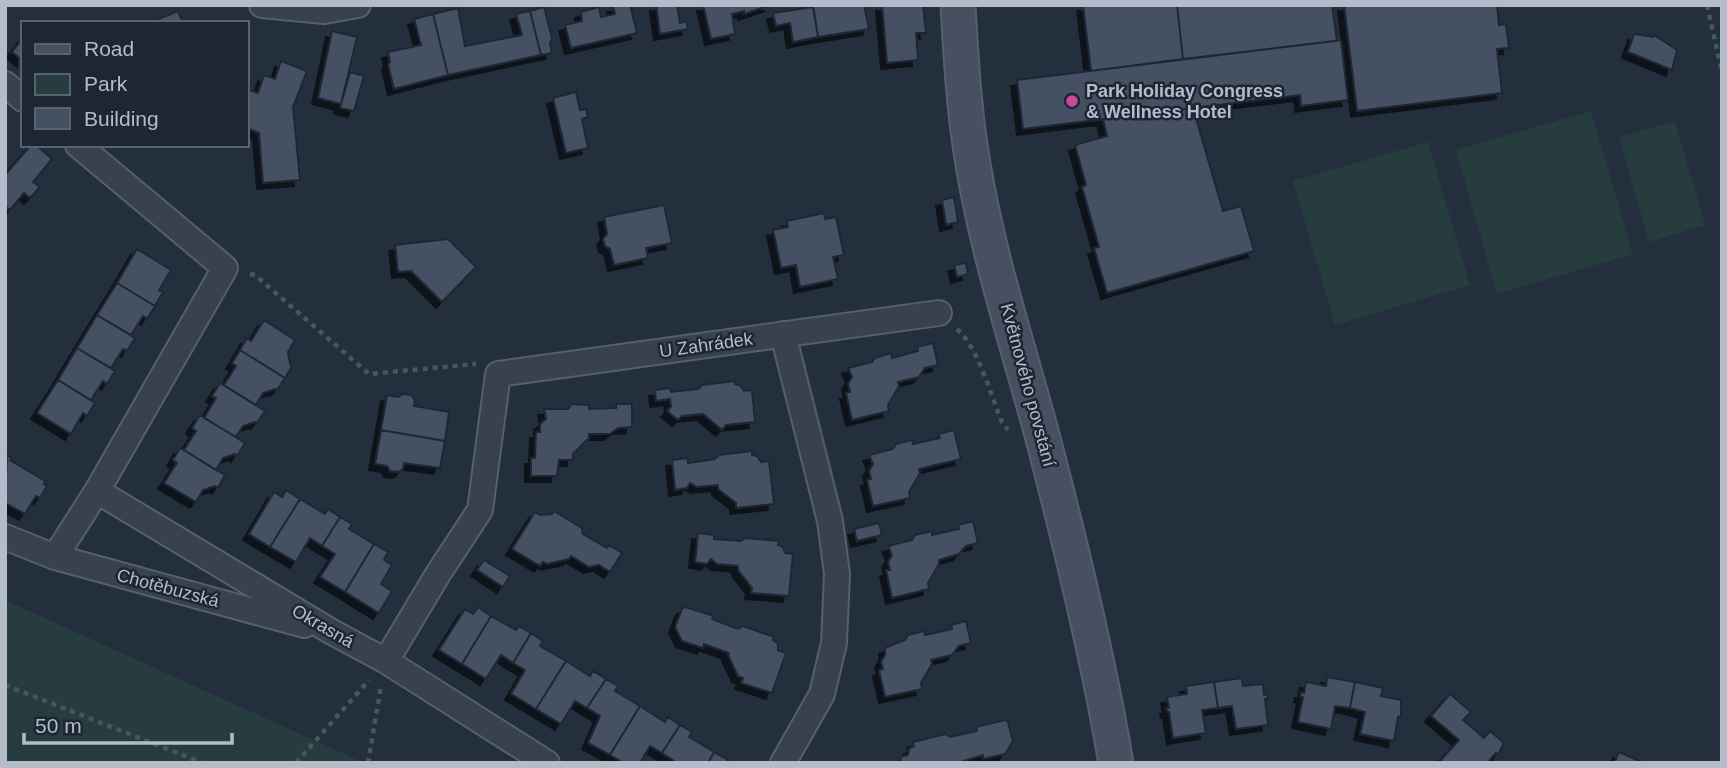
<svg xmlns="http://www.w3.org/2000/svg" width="1727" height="768" font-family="Arial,sans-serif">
<defs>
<filter id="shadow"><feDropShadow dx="-6" dy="6" stdDeviation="0" flood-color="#0009"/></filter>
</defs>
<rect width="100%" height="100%" fill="#242f3e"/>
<!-- green -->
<path fill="#263c3f" d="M1591,111L1633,254L1497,294L1456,150Z
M1675,121L1705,225L1649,242L1619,137Z
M1428,142L1470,285L1335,325L1293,181Z
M5,600L364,763H5Z"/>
<!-- building -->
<path fill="#455162" stroke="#1f2835" stroke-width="2" filter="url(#shadow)" d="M630,5L637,33L571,48L565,25L582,21L581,12L599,7L601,17L615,14L613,6Z
M656,5H677L680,23L686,21L688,29L660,34Z
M703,5H771L744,14V11L732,14L735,34L711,39Z
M813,5H864L869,29L818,37Z
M882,5H923L926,33H916L918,60L887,63Z
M1083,5H1177L1183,59L1091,71Z
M1177,5H1332L1337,41L1183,59Z
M1344,5H1497L1499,25L1506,24L1509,48L1497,49L1502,93L1357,111Z
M544,7L552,38L550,44L552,53L541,55L530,11Z
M813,7L818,37L793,42L790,23L776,26L773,13Z
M458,8L465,46L522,35L516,14L530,11L541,55L448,75L433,14Z
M178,11L183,23H149Z
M433,14L448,75L394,89L388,64L390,62L388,52L421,45L414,19Z
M332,31L357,37L341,104L318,98Z
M1634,34L1653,37L1654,35L1677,50L1672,70L1628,52Z
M23,38V61L12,52Z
M1341,40L1348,100L1301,106L1300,95L1023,129L1017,80Z
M281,61L307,71L293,107L300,180L263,183L259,133L247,128V89L258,93L264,75L275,79Z
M350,72L364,76L354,111L340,108Z
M576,92L580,110L586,109L588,117L582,119L588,148L566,153L553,98Z
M1193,108L1223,211L1241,206L1254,251L1107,293L1094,248L1099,247L1082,187L1086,185L1075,145L1107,136L1103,119Z
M31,145H36L52,159L33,182L40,187L30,198L24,193L10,210L5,206V175Z
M954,197L958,222L946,225L942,200Z
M664,205L672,243L646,248L648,258L614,265L610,249L605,246L603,239L607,234L604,217Z
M824,213L825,219L836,217L844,255L833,257L838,279L800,287L796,265L781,268L773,230L788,227L787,221Z
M448,239L476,267L442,302L411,271L398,272L395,245Z
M137,249L171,270L159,290L163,292L155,306L117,283Z
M966,263L968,274L957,277L954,265Z
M117,283L155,306L147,319L143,316L131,335L97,315Z
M97,315L135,338L127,351L123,349L111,368L77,348Z
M264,320L295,340L288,352L290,364L292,366L285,378L240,350L247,338L251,341Z
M933,343L938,365L925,368L919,377L898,382L899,386L888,405L889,411L852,420L846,393L850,392L848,384L852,377L848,368L872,362L875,358L891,353L892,358L918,351L917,347Z
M77,348L115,371L107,384L103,381L91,400L58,380Z
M240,350L285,378L277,390L275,389L263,393L256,405L224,385L236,366L232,363Z
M58,380L95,403L87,416L83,413L71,434L37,413Z
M735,381V384L741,386L744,391L752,390L755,422L726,425L722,430L703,414L682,416L678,420L667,411L671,407L670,399L656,401L655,390L670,388L671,392L698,389L702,385Z
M220,383L265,411L257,423L255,422L243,426L236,437L204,418L216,398L212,396Z
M403,394L411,395L415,400L414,406L449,412L445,441L381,430L387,395L398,397Z
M572,404L589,405V409L616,408V404H632V427L618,428L610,434H589V438L573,454V460H559L557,476H531V458H535L536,432H540V424L546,419L544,409H568Z
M200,415L245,443L237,456L235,454L223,458L216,470L184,450L196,431L192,428Z
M381,430L445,441L440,468L404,463L403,469L399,472L390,471L387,466L375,464Z
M954,430L961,459L919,469L920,473L909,492L910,498L873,506L867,480L871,479L869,471L873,464L869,455L893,449L896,444L912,440L913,444L940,438L938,434Z
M180,448L225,475L218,488L215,486L203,490L196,502L164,483L177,463L173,460Z
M752,451V455L757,456L761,462L769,461L774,504L736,508V503L718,489V485L697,487L690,483L687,488L675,490L672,460L688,458V463L715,459L719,455Z
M7,455L12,458L10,460L45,481L44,484L47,486L40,498L36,496L25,514L5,503Z
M286,490L300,499L270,547L249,534L274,492L282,497Z
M300,499L325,514L328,509L340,517L322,546L310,538L296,562L270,547Z
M554,511L582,528L583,534L607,548L609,545L622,553L610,572L599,565L589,567L571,556L569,559L547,564L543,562L540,566L512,549L535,512L540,515L552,514Z
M340,517L352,524L349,529L374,544L345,592L320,577L335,554L322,546Z
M973,521L978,543L966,546L959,554L939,560V564L928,583L929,589L892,598L886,570H890L888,562L892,555L888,546L912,540L915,535L932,531V535L959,529L958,525Z
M879,523L882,535L857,541L854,529Z
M698,533L714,535V539L741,541L745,538L779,541L778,545L783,547L785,553L793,554L789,596L751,593L752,588L738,570V566L717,564L711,559L707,564L695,562Z
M374,544L388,552L384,560L392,565L381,584L392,591L379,613L345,592Z
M484,560L510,576L503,587L477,570Z
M478,607L491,616L462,664L439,650L465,609L473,614Z
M685,607L714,616L712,619L738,629L743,626L774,637L773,640L778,644V650L786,653L772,693L741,683L743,678L738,676L728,655L729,653L704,644L703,648L682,641L675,627L682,609Z
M491,616L516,630L519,626L531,633L513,663L501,655L486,679L462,664Z
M966,621L971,643L959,646L952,655L931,660L932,664L921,683L922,689L885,697L879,670L883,669L881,662L885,655V648L905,640L908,635L924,631L925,635L952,629L951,625Z
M531,633L543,641L540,646L566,661L536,709L511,694L525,670L513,663Z
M566,661L590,676L593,671L606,679L587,708L575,701L561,724L536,709Z
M1327,677L1355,682L1350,708L1335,706L1331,729L1298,722L1303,697L1300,696L1301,692L1304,693L1306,682L1326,686Z
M1242,678L1243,686L1263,684L1264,695L1267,694L1268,699H1265L1268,725L1236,729L1232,706L1218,708L1214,682Z
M606,679L618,686L615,691L640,706L610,755L588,743L600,716L587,708Z
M1214,682L1218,708L1202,710L1206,733L1173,738L1169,712H1167L1166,708H1169L1167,697L1187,694L1186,686Z
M1355,682L1383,688L1381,696L1401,700V716L1398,717L1394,741L1360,734L1365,712L1350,708Z
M1450,694L1471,712L1463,720L1484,738L1490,731L1504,743L1498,755L1496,753L1487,763H1444L1441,760L1459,740L1431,716Z
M640,706L665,722L668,717L680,725L662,753L650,746L640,763H624L610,755Z
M1005,720L1008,722L1013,741L1005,754L983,759V755L957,763H902L900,757L908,755L909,749L914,746L913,742L945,734L950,737L977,731L976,727Z
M680,725L692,732L689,737L714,752L708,763H674V761L662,753Z
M714,752L728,760L726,763H708Z
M1619,752L1644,763H1614Z"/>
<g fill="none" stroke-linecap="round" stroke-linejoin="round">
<defs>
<path id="street" d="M262,5L324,11L358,5
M5,84L23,99
M78,145L225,268L97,491L332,632L386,661L547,763
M5,537L55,557L304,625
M55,557L97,491
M386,661L438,574L480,510L498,374L939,313
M783,763L822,694L834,643L837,574L830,521L783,334"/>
<path id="secondary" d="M958,5C961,58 964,112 973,164C988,255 1017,343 1041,431C1070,541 1097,651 1116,763"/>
</defs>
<!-- street casing -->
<use href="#street" stroke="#565f6c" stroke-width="28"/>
<!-- secondary casing -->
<use href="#secondary" stroke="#565f6c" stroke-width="37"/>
<!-- path -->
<path stroke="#44595c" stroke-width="4.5" stroke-dasharray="5 5" stroke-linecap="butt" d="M1707,5L1722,72
M250,274L255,275L369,374L476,364
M957,329C978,347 991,396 1002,422L1008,430
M5,685L203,763
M296,763L369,680
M368,763L381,686"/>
<!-- street -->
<use href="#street" stroke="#38414e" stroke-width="24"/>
<!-- secondary -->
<use href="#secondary" stroke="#465061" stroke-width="33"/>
</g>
<!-- markers -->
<circle fill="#d1479c" stroke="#1d2633" stroke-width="2.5" cx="1072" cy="101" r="7"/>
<g text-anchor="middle" stroke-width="5" stroke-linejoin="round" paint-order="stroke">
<!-- poi labels -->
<g font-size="18" font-weight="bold" fill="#b4bcc9" stroke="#1d2633" text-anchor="start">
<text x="1086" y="97">Park Holiday Congress<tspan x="1086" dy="21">&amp; Wellness Hotel</tspan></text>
</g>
<!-- street labels -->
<g font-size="18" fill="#b4bcc9" stroke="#1d2633">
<text transform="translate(706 345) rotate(-8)" y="6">U Zahrádek</text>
<text transform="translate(1028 385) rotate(75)" y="6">Květnového povstání</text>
<text transform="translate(168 588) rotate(15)" y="6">Chotěbuzská</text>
<text transform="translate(323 626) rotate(30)" y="6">Okrasná</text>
</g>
</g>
<!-- border -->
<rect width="1727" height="768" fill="none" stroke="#b4bcc9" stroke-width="14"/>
<!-- legend -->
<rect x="21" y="21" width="228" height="126" fill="#1d2633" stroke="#59626f" stroke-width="2"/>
<rect x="35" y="44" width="35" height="10" fill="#465061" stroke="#59626f" stroke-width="2"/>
<text x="84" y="56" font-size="21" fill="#b4bcc9">Road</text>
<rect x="35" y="74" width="35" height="21" fill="#263c3f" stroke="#59626f" stroke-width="2"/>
<text x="84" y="91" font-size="21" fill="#b4bcc9">Park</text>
<rect x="35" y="108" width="35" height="21" fill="#455162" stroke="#59626f" stroke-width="2"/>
<text x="84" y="126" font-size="21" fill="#b4bcc9">Building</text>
<!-- scale -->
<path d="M24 733v10h208v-10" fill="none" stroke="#b4bcc9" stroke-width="3.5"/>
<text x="35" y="733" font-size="21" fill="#b4bcc9" stroke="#1d2633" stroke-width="5" paint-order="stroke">50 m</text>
</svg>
